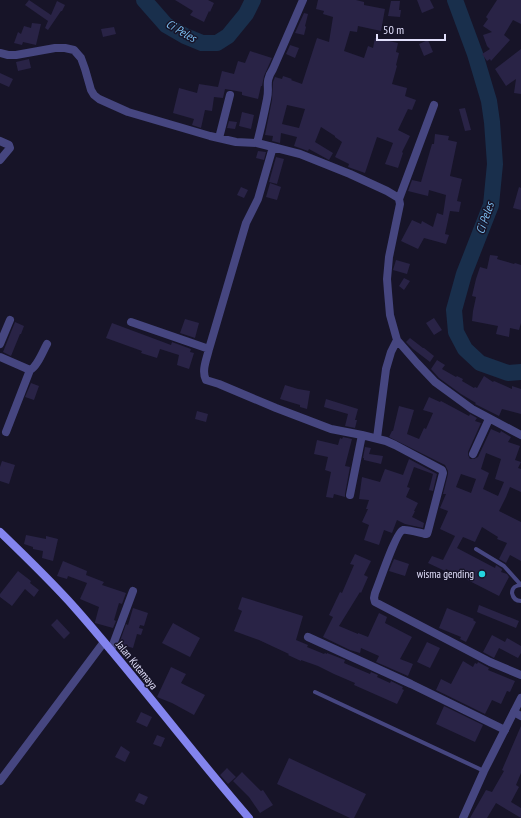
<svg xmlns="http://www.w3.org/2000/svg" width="521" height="818" font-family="'PT Sans Narrow',sans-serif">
<rect width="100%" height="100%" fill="#171428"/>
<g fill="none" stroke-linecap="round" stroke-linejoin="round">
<!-- river -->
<path stroke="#192f4c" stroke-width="16" d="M144,0L166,25L185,36L202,43H217L228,36L246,14L253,0
M455,0L475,54L489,101L492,122L495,164L491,205L464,274L454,310L456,332L465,349L480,363L508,373L521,372"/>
</g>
<!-- building -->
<path fill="#292346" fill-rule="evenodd" d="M29,0L51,15L57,1L65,5L62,11H61L48,30L45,28L48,21L25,5Z
M175,0H208L214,3L210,12L209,11L204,22L190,15L193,11Z
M318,0H356L364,2V5L385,9L381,31L358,26L357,32L350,31L344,51L364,58L368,46L373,48L375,38L398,43L396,52L399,53L396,65L397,66L392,84L407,88L405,96L416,100L412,110L408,109L398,130L410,136L402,152L403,153L398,168L385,164L393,143L377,137L365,173L348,167L349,164L335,157L342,142L335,137V136L321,127L315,142L333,153L329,160L309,149L308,151L294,146L297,137L281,133L280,143L272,141L273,136L265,135L272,100L273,82L275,77L282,79L283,76L292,79L291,80L302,84L317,38L329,42L333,17L323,14L324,11L316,9ZM287,105L305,109L299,128L282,124Z
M417,0H430L434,8L422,13Z
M497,0H521V24L513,20L504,35L510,40L491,61L490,59L487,61L482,54L490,49L487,46L483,35L492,32L483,26L488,19L486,17Z
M391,1H400L399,10H401L400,17L388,16Z
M304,13L308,14L305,26L306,27L304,35L295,33Z
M32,23L41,24L36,45L23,42L22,45L14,43L18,32L21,34L24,26L31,28Z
M114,27L116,34L103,37L101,29Z
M428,40L433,52L424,56L419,44Z
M290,45L299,48L295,58L286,54Z
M521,49V94L514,93L516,79L506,86L495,69Z
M250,51L272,58L264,76L262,86H261L258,99L242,95V92L225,89L223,98L214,97L212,111L205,110L201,128L192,125L194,119L173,113L179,88L197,93L199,84L218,87L222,71L234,74L238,61L245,63Z
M29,59L31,68L18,71L16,62Z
M0,73L13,79L9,87L0,83Z
M465,108L471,130L465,131L459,109Z
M242,112L254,115L251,129L239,126Z
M229,121L237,122L235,129L227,128Z
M435,134L449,136L448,140L457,142L450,176L462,179L457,201L461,202L459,212L450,211L445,234L449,235L446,244L424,238L418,249L401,241L412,220L421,224L422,221L433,227L437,213L443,215L446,195L429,190L428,196L408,191L412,180L421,182L432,144H434Z
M258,151L266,152L264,160L256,158Z
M276,157L284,159L277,184L269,182Z
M270,183L281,187L277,200L266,197Z
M241,187L248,190L244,198L237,195Z
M519,187L521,188V210L513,208Z
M490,255L498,256L497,259L514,264L515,263L521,265V323L519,330L510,328L509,337L496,334L498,326L472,321L473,311L476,297L472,296L476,279L480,267L487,269Z
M396,260L410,264L407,274L393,270Z
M404,278L410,281L404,290L399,286Z
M434,318L442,330L434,335L426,323Z
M185,319L199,323L195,338L180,333Z
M15,322L24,326L21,334H20L11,356L3,352Z
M112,323L171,345L172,342L191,349L190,352L194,353L189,369L177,365L179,355L160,349L157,358L141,353L142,351L106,338Z
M410,338L423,348H424L434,356L430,362L413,349L406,342Z
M437,360L445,365L442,369L456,377L457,376L463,379L462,381L474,388L475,387L477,388L484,376L493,382L494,381L512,389V386L521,389V414L502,409L499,416L475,404L476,403L461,394L439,378L431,369Z
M31,383L39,386L34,400L25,397Z
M285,385L298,389L310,391L307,409L300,407V405L280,399Z
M429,397L440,402L441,401L469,416L470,414L477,418L475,421L481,423L468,452V455L470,459H474L478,457L491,429L500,433L501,431L511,437L508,442L520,446L515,460L521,462L518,468L521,469V492L510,487L506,497L499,511L521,522V561L510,555L506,563L499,559L507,543L497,539L498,537L482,527L475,542L463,537L457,548L495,568L496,565L502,569V570L501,572L507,574L509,577L499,596L446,569L445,571L428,563L432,556L443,560L455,536L440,529L448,511L440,508L446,494H443L448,474V471L445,465L389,437L392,431H393L399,406L414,410L407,434L419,439L424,428L426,429L433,413L423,410ZM486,453L501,459L495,479L504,482L498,496L483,489L489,473L481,469ZM461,474L476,479L471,493L456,487Z
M326,399L358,409L355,420H357L355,428L345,426L348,414L324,407Z
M197,411L208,414L206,422L195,419Z
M343,437L352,439L345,466L350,467L345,494V497L334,494L333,498L326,497L331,472L325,470L328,457L314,454L317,440L338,445L340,438L342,439Z
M365,447L371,448L369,454L383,456L381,464L364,460V458H363Z
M409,459L437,474L433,491L429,490L433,474L414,467L407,487L410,488L406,497L418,503L414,511H415L412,517L424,523L423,528L405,524L397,520L392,533L384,530L379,545L364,540L369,525L362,522L368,509H366L369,500L359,499L362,477L380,482L385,469L403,475Z
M2,461L15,465L9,484L0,481V467Z
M26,535L46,539V536L58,539L53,561L42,558L43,551L33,549V547L24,544Z
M355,554L371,561L364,575L368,577L361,593L360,592L339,626L358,634V633L368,637L379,613L387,617L385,623L412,637L400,659L413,664L408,676L376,662L379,656L361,648L360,653L350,650L323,637L333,617L329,615L340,592L342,593L354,565L350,564Z
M394,559L409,564L405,576L389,571Z
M63,561L87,571L86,575L104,582L102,585L126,593L122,604L119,603L114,620L116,621L113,628L95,623V622L99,607L80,599L87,583L68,576L67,579L57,576Z
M18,571L31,581L30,583L39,590L34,597L25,589L12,606L0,597V594Z
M242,597L303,616L296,640L308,645L307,647L324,654L325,653L327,654V653L345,660L344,663L370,674L371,672L378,675L377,677L390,683L391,681L403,687L402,689L404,690L397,704L354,685L355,683L334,674L318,666L301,660V661L288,655L289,654L259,640L234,631L242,611L238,609Z
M479,605L519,621L516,628L477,612Z
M133,608L148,613L144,626L140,625L139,628L143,629L141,635L137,634L133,648L119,644L126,624L128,625Z
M447,608L474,619L473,620L476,622L466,642L460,639L461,637L439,628Z
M57,619L70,633L64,639L51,625Z
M173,623L200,638L190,657L162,643Z
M492,635L505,642L507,638L521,646V653L518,658L499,648L494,658L483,652Z
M427,642L440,648L430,668L417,662Z
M463,661L473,667L475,663L477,664L478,662L489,668L488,670L515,681L510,692L507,691L501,704L492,700L485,714L436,690L441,679L451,684Z
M171,667L186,674L181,683L205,695L194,715L172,703L157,697Z
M444,706L483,725L475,742L436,724Z
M141,712L152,717L147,727L136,722Z
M521,726V773L516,785L519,787L511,802L521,808V818L496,803L487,818H470L486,790L492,792L504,771L502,770Z
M157,735L165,738L161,747L153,744Z
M121,746L130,752L125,762L115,757Z
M289,758L366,794L354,818H350L277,784Z
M227,768L236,777L228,784L220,775Z
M242,772L261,791L263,790L273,805L260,813L249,797L233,781Z
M139,793L148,797L144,805L135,801Z"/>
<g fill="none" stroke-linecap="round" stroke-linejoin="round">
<!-- service -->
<path stroke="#464680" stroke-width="4" d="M476,549L504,566L521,585
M521,585C516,585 512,588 512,593C513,598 516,601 521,601
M315,692L484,771"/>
<!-- minor -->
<path stroke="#464680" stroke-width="8" d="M0,53L8,55H16L55,48H65L74,50L81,58L85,69L91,90L94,95L99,99L128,112L210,136L236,142L257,143L300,154L350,174L387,191L397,197L399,199L400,204L389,257L387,279L388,292L390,315L397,340L417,363L435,382L472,409L521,435
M219,138L230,95
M0,141L9,145L10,148L0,160
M257,143C261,128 264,114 267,99C270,86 264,83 273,69L303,0
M273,147L258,199L246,223L209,349C207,358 201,371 206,380L219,384L276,408L331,429L362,435
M399,199L434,105
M131,322L209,349
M0,344L10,320
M0,357L30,370C37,367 43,351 47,344
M6,432L30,370
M377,438L386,369L391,352L397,340
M473,454L489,419
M350,495L362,435L386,441L395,445L442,470L443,473L428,531L427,534H425C420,533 407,529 403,530C396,532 379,584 375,593L374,598L375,602L490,662L521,675
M308,637L411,684L505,730
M111,650L133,591
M514,712L521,716
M0,781L104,642"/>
<!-- tertiary -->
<path stroke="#464680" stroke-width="8" d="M463,818L484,771L521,698"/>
<!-- secondary -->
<path stroke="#8384ee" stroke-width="8" d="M0,532C26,557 51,581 75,608C135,676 189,749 249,818"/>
</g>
<!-- markers -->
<circle fill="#25d5e1" stroke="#171428" stroke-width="1.5" cx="482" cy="574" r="4"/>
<g text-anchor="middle" stroke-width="3" stroke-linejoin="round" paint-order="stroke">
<!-- poi labels -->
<g font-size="11" fill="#e1dffb" stroke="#171428" text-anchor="end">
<text x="474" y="578">wisma gending</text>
</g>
<!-- street labels -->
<g font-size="11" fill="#e1dffb" stroke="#171428">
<text transform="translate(137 665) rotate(51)" y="4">Jalan Kutamaya</text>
</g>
<!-- water labels -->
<g font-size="12" font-style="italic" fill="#7bbced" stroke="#171428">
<text transform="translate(181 31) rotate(30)" y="4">Ci Peles</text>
<text transform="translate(485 218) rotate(-71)" y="4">Ci Peles</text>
</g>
</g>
<!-- scale -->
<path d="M377 34v6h68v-6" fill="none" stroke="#e1dffb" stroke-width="2"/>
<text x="383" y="34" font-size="12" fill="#e1dffb" stroke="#171428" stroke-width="3" paint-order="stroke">50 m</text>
</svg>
